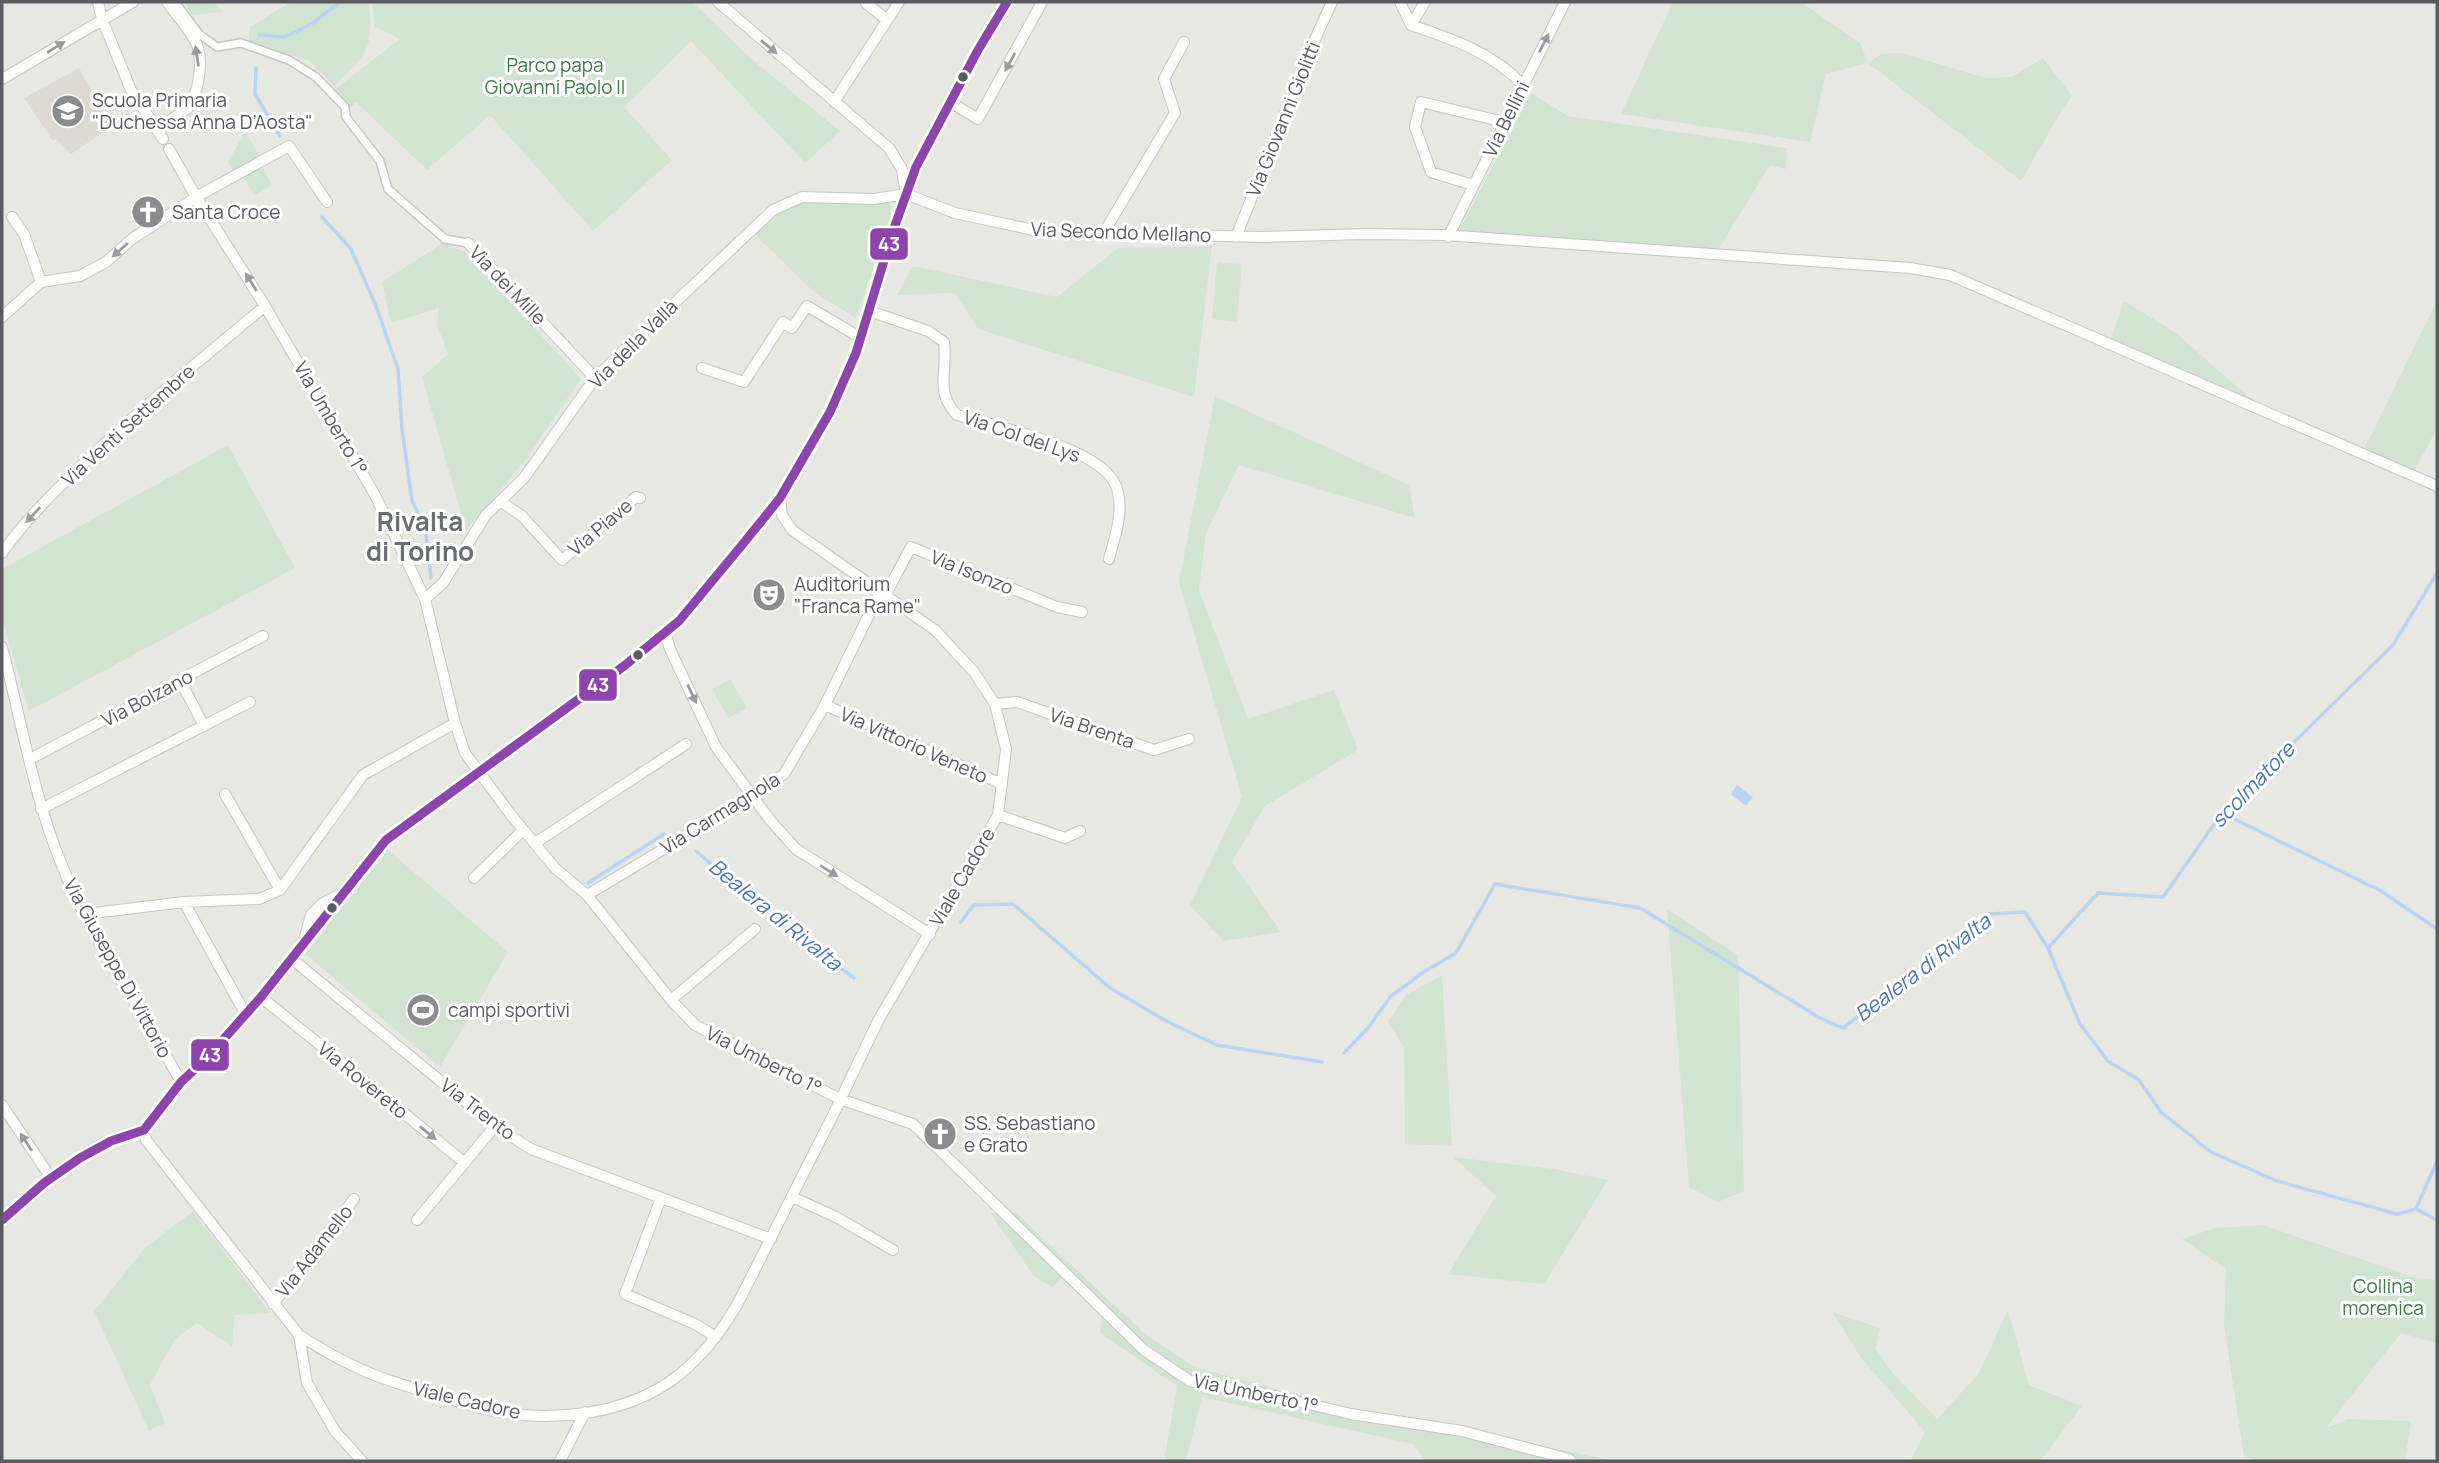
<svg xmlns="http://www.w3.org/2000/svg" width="2439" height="1463" font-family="Manrope,sans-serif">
<rect width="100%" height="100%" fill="#e8e8e3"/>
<!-- education -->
<path fill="#dcdad2" d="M79,68L111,127L71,154L56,139L53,141L24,98Z"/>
<!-- green -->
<path fill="#d1e4d0" d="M184,2H214L223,12L192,15Z
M291,2H369C374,50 367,54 334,86L310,61L249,41L250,27Z
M372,2H692L755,62L840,131L805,163L691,41L624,107L672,160L593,231L490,115L427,170L356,102L350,108L334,90L400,39L375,27Z
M1673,2H1801L1860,43L1868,63L1881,54L1901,53L1986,78L2012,77L2043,58L2072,96L2062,110L2021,181L1868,63L1826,74L1810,142L1621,114Z
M1531,93L1568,116L1787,148L1786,169L1770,165L1718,250L1459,231Z
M245,132L259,155L233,170L228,162Z
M262,165L272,185L254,196L244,177Z
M802,201L890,203L891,214L856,318L814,292L753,233L777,212Z
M443,243L465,252L581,379L523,463L466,531L422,377L448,354L437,325L439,308L391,323L382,282Z
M1212,246L1194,397L978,329L955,293L897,295L913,266L1057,297L1118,248Z
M1217,262L1242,264L1237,322L1212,319Z
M2124,301L2176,333L2261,408L2111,338Z
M2437,301V428L2415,470L2363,451Z
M1215,396L1409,485L1415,518L1239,465L1206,533L1199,590L1248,719L1334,690L1358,750L1265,806L1232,862L1281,932L1223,941L1190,905L1242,797L1179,582Z
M228,445L295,568L29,711L2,619V569Z
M730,679L747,708L728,718L712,689Z
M388,850L508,952L440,1067L305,954Z
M1667,909L1738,955L1744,1191L1718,1202L1689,1187Z
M1442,975L1452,1146L1405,1144L1404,1048L1388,1022L1406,995Z
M1453,1157L1554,1169L1608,1180L1544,1284L1448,1274L1496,1196Z
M193,1211L270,1313L235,1315L232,1346L197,1323L175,1339L150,1385L165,1423L149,1431L94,1311L145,1248Z
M990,1213H1016L1144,1333L1194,1367L1352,1409L1452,1427L1614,1461H1426L1413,1444L1202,1397L1186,1461H1164L1177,1386L1100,1333L1103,1313L1062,1279L1052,1287L1034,1276Z
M2263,1225L2416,1278L2437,1280V1343L2401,1333L2326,1428L2348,1419L2411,1421L2405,1461H2258L2244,1457L2224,1325L2226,1269L2182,1239L2215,1228Z
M2008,1310L2029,1385L2082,1406L2040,1461H1910L1925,1432L1861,1358L1832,1312L1880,1328L1876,1349L1890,1370L1937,1419L1979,1373Z"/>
<!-- water -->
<path fill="#b8d4f2" d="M1737,785L1753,797L1746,806L1731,794Z"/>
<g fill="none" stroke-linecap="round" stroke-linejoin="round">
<!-- stream -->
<path stroke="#b8d4f2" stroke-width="3.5" d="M259,35L285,37L313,23L340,2
M256,68L255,94L280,136
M322,217L351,249L376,306L398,369L402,429L412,501L425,527L431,578
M2222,813L2381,891L2437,929
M696,851L782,925L854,978
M588,883L664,834
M961,922L974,905L1013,904L1110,988L1168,1022L1217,1045L1322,1062
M2048,948L2098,893L2163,897L2222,813L2393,645L2437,573
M1344,1053L1368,1028L1391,996L1425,971L1456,953L1495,884L1640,908L1820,1018L1843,1028L1990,914L2025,912L2048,948L2080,1024L2108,1061L2139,1080L2161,1112L2211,1152L2277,1181L2397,1214L2416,1209L2437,1220
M2416,1209L2437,1161"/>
<defs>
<path id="pedestrian" d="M175,2L199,34L217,47L241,43L289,60L316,77L345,107L346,117L380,161L388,189L445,239L468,243"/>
<path id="minor" d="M98,2L102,19L131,90L163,139
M718,2L889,148L902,169L906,194
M1400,2L1411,25C1452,39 1492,52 1523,85
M866,3L887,20
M1411,25L1425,2
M2,79L133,2
M834,102L899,2
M950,102L978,119L1042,2
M157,130L188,108C198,94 203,65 198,48C195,35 175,14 167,2
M169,149L196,197L265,306L375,495L425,599L455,723L465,753L511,815L555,868L587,895L671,1000L695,1025L840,1099L913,1124L1144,1350L1190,1381L1279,1397L1351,1414L1462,1431L1569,1459L1571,1461
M1473,185L1431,172L1415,127L1421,102L1504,122
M12,217L24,234L41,282
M1103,234L1175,113L1164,79L1184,42
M1236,237L1311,48L1332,2
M1448,237L1565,2
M468,243L595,378
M869,311L928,331L944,342C948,372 934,391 957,415C994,426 1102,448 1116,486C1125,510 1115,536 1109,559
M2,317L41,282L80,276L106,262L132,239L196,197L289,146L327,202
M702,368L744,382L783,322L792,328L807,306L861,338
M500,501L522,516L562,560L636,497L640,498
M2,553C25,520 55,491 84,463C142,407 204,357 265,306
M886,594L911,547L1057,607L1082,612
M425,599L443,583L486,515L524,478L595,378L773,210L802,197L874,199L906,194L955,213L1038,231L1260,237L1365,234L1444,235L1910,268L1950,275L2437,486
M665,632L670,649L716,747L770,820L796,849L930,934
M2,647C21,719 33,794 61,863C91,940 141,1009 181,1082
M180,680L204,726
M995,704L1017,702L1154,750L1189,739
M825,705L1002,784
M30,759L263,636
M225,794L280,890
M41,809L250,702
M998,815L1065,838L1080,831
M535,843L686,744
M474,878L523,830
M587,895L752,796L784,774L825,705L881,590
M184,902L246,1015
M85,914L184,902L259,899L280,890L363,775L455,723
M292,959L495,1126L531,1149L771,1239
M261,997L465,1163
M671,1000L755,929
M2,1105L51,1178
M792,1197L836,1217L893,1250
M661,1198L625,1294L695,1324L716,1337
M2,1220C43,1185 88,1140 144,1130
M417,1220L495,1126
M273,1304L354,1199
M299,1335C315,1345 332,1356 350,1364C375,1377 403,1385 430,1393C457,1401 484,1411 513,1414C560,1420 616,1413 658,1389C692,1370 718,1337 737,1305L834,1113L879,1019L998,815L1006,749L995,704L974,672L935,630L792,530L782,515L780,498
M362,1461L335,1431L307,1383L299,1335L146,1140L144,1130L181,1082L246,1015L292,959L304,940L311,915L323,903L341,894L386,840L624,666L679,621L780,498L830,412L856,353L893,231L916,167L978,50L1007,2
M560,1461L585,1412"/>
</defs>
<!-- pedestrian casing -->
<use href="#pedestrian" stroke="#c5c5c3" stroke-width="10"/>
<!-- minor casing -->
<use href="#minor" stroke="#c5c5c3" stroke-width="12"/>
<!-- pedestrian -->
<use href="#pedestrian" stroke="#fcfcfb" stroke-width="7"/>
<!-- minor -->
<use href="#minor" stroke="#fcfcfb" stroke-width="10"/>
<defs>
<path id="bus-1" d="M2,1220L44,1183L80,1158L111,1141L144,1130L181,1082L206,1059L261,997L386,840L624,666L679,621L742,545L780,498L830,412L856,353L893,231L916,167L978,50L1007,2"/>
</defs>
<!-- bus-1 casing -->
<use href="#bus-1" stroke="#fff" stroke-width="14"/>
<!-- bus-1 -->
<use href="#bus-1" stroke="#8e44ad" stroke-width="9"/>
</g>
<!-- one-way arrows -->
<defs><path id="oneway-solid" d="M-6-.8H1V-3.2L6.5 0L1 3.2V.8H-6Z" transform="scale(1.75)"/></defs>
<g fill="#9a9b9e">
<use href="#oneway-solid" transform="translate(1544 43) rotate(-63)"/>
<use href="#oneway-solid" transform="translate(56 47) rotate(-32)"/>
<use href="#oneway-solid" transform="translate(769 47) rotate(40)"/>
<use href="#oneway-solid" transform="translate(197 56) rotate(-98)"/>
<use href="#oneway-solid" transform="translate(1010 62) rotate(119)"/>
<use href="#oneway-solid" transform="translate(120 250) rotate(138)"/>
<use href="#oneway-solid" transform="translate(251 282) rotate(-122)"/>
<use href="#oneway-solid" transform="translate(33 515) rotate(133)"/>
<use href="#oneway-solid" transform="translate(692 694) rotate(65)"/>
<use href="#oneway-solid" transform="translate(829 871) rotate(32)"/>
<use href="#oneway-solid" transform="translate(428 1133) rotate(39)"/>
<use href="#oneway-solid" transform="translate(26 1142) rotate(-124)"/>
</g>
<!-- icons -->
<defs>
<symbol id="school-disc" viewBox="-11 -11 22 22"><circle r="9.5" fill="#8b8c8e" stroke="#fff"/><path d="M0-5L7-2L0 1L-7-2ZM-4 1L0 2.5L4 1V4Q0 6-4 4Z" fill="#fff"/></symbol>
<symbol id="church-disc" viewBox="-11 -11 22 22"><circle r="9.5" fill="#8b8c8e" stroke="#fff"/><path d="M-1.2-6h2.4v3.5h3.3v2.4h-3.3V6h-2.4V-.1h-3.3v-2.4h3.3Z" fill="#fff"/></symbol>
<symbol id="theatre-disc" viewBox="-11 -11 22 22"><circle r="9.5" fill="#8b8c8e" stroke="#fff"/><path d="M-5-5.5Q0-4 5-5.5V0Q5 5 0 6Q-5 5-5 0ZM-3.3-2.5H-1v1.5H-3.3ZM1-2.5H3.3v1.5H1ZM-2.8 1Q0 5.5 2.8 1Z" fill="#fff"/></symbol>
<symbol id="stadium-disc" viewBox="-11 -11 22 22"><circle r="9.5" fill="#8b8c8e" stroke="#fff"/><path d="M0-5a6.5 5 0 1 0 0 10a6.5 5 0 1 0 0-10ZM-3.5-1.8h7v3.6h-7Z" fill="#fff"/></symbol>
</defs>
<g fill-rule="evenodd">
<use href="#school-disc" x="49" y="92" width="38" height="38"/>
<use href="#church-disc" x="129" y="193" width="38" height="38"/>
<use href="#theatre-disc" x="750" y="576" width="38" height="38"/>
<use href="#stadium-disc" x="404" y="991" width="38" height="38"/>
<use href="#church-disc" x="921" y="1115" width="38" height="38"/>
</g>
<!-- markers -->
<g fill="#595b60" stroke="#fff" stroke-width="2.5">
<circle cx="963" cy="77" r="6"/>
<circle cx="638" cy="655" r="6"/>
<circle cx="332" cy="908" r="6"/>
</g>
<g text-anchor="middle" stroke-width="6" stroke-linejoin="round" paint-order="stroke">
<!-- park labels -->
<g font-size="19" fill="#3a7e43" stroke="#fff">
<text x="555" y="72">Parco papa<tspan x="555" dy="22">Giovanni Paolo II</tspan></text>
<text x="2383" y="1293">Collina<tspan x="2383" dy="22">morenica</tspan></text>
</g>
<!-- poi labels -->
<g font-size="19" fill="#595b60" stroke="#fff" text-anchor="start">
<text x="92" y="107">Scuola Primaria<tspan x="92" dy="22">"Duchessa Anna D’Aosta"</tspan></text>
<text x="172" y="219">Santa Croce</text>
<text x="794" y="591">Auditorium<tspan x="794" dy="22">"Franca Rame"</tspan></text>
<text x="448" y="1017">campi sportivi</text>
<text x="964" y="1130">SS. Sebastiano<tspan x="964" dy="22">e Grato</tspan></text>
</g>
<!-- street labels -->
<g font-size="19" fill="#595b60" stroke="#fff">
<text transform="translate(1283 119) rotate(-68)" y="7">Via Giovanni Giolitti</text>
<text transform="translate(1506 119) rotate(-64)" y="7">Via Bellini</text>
<text transform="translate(1121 232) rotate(2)" y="7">Via Secondo Mellano</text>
<text transform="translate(508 285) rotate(46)" y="7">Via dei Mille</text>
<text transform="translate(633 344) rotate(-45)" y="7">Via della Vallà</text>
<text transform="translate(331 418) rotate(60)" y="7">Via Umberto 1°</text>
<text transform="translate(128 425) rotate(-42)" y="7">Via Venti Settembre</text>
<text transform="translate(1022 436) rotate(19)" y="7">Via Col del Lys</text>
<text transform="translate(600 527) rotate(-40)" y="7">Via Piave</text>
<text transform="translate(972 572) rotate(22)" y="7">Via Isonzo</text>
<text transform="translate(147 698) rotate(-28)" y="7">Via Bolzano</text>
<text transform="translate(1092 728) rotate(19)" y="7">Via Brenta</text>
<text transform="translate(914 745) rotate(24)" y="7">Via Vittorio Veneto</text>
<text transform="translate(720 813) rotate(-32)" y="7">Via Carmagnola</text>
<text transform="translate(962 877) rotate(-60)" y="7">Viale Cadore</text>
<text transform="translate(118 968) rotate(61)" y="7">Via Giuseppe Di Vittorio</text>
<text transform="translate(764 1060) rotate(27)" y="7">Via Umberto 1°</text>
<text transform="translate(363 1080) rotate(39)" y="7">Via Rovereto</text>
<text transform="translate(478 1109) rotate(37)" y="7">Via Trento</text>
<text transform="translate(314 1251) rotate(-52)" y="7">Via Adamello</text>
<text transform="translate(1256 1393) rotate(12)" y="7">Via Umberto 1°</text>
<text transform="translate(467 1400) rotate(13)" y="7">Viale Cadore</text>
</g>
<!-- water labels -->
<g font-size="21" font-style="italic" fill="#4976b8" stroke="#fff">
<text transform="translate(2253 785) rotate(-46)" y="7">scolmatore</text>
<text transform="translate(775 915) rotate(39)" y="7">Bealera di Rivalta</text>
<text transform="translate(1923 968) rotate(-37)" y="7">Bealera di Rivalta</text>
</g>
<!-- district labels -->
<g font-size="26" font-weight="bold" fill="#6a6d72" stroke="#fff">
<text x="420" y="531">Rivalta<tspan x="420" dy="30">di Torino</tspan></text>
</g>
</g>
<g stroke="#fff" stroke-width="2.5">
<rect x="869" y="227" width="40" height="34" rx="7" fill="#8e44ad"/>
<rect x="578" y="668" width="40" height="34" rx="7" fill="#8e44ad"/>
<rect x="190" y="1038" width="40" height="34" rx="7" fill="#8e44ad"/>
</g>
<g font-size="19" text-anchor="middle" font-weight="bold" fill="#fff">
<text x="889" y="251">43</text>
<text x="598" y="692">43</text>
<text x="210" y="1062">43</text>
</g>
<!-- border -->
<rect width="2439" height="1463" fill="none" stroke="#595b60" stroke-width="7"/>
</svg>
